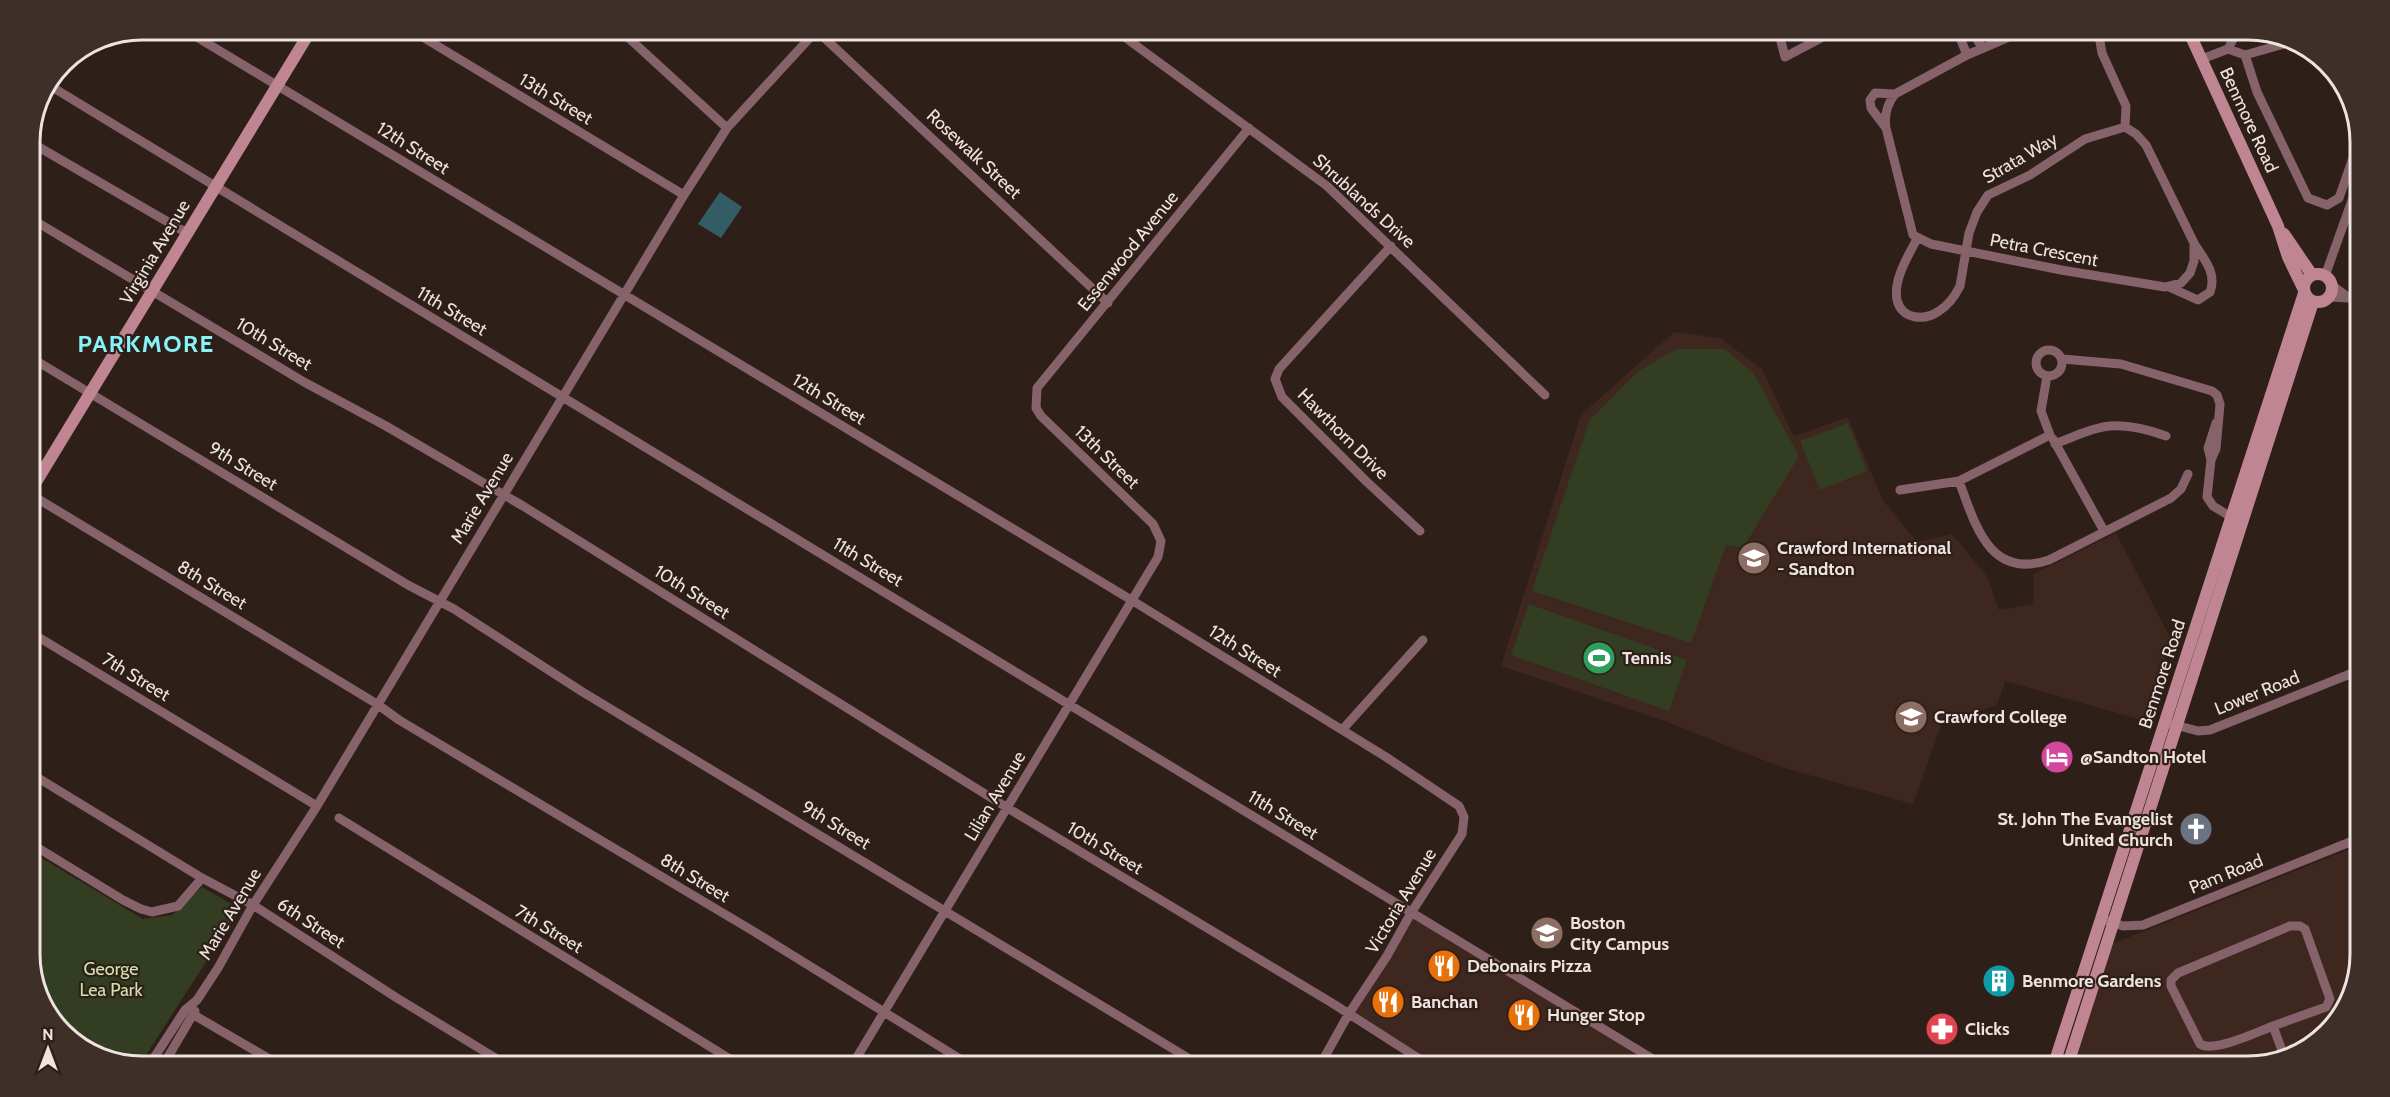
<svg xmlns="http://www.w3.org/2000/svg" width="2390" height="1097" font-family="Cabin,sans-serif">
<rect width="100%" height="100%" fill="#2f1f19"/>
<!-- built -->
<path fill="#3d271f" d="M1674,332L1720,338L1762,369L1794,436L1848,417L1882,499L1917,542L1952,534L1987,576L1999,610L2033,604L2034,574L2116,533L2170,637L2149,722L2005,681L1997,705L1942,723L1913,804L1781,767L1667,722L1501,666L1581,415Z
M2360,845V955L2351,998L2310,1048L2248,1067H2072L2107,946Z
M1408,913L1664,1067H1434L1345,1012Z"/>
<!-- green -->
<path fill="#333d21" d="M1676,349H1725L1754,374L1799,456L1743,548L1726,545L1691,643L1532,591L1589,421L1637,372Z
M1848,423L1867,471L1820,490L1800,441Z
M1529,604L1687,660L1669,711L1511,655Z
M30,851L143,919L172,915L202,887L240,909L139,1066L99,1058L49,1017L30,963Z"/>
<!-- water -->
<path fill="#335c65" d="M720,192L742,207L721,238L698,224Z"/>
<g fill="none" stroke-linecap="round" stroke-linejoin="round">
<!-- street -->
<path stroke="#86626a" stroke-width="9" d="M185,30L1133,601L1386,757L1459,806L1464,817L1462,834L1411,913L1387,956L1348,1015L1319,1067
M411,30L684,195
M620,30L727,128
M1115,30L1327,186L1545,395
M1778,30L1785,57L1836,30
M1957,30L1967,55
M1973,30L1982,49
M2025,30L1967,55L1895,94C1887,104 1884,115 1886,128L1913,235L1931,244L2061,270L2165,287L2181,283L2190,273L2194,261V243L2146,145L2136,134L2125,127L2126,106L2102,53L2098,30
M817,31L1108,303
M2228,49L2245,55L2294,41
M2245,55L2257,92L2308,198L2327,205L2339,198L2360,138
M2202,59L2228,49L2238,30
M52,87L1666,1067
M1886,128L1871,108L1870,100L1875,93L1895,94
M30,142L187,233
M30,218L304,382L386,426L523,506L1006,807L1332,1003L1432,1067
M1917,239C1908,256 1893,280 1897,300C1902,320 1925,321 1939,311C1949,305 1955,296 1960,286L1969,233L1977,212L1988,195L2030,175L2085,139L2125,127
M1391,246L1279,369L1275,379L1282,397L1367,482L1420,531
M2325,276L2360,178
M2332,285L2349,298
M2169,287L2198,300L2210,292C2217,274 2205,260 2195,245
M2329,297L2349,298L2360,301
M2036 363a13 13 0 1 1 26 0a13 13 0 1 1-26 0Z
M30,357L408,585L454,609L581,691L1203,1067
M2062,359L2121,364L2212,391L2217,395L2220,404L2216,449L2211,460L2207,497L2213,506L2236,520
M2053,439L2104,531
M2055,444C2101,425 2117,418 2166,436
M2211,460L2208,448L2216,423
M1959,481C1975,524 1989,580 2049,560L2171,498L2181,489L2188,474
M1900,490L1959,481L2050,435L2041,411L2047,376
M30,494L377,704L399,720L753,931L973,1067
M30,632L317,806
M2171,724L2198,731L2210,730L2360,670
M1342,730L1423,640
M30,773L202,878L253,905L397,998L510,1067
M339,818L743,1067
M30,843L123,900L141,909L152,912L178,906L202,878
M2102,919L2123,926L2143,925L2360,838
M194,1015L283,1067
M2273,1026C2257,1032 2213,1053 2200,1044L2171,986V980L2178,973L2290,926H2300L2305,929L2330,999L2326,1007L2273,1026L2284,1056
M148,1067L185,1010L197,1000L218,968L253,905L317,806L684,195L727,128L817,30
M162,1067L195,1011
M851,1067L1158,557L1161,541L1153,524L1041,416L1036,408L1037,388L1249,128"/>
<!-- secondary -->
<path stroke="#bf8592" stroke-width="12" d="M2188,30L2278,226L2288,257L2303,288
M2284,234L2312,275
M2304 288a14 14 0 1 1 28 0a14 14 0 1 1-28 0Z
M30,492L311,30
M2053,1067L2304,293
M2067,1067L2313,302"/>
</g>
<!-- icons -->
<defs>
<symbol id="school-disc" viewBox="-11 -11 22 22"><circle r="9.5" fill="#8d6e63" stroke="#2f1f19"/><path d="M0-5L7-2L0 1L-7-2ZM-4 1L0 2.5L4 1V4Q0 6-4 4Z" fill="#fff"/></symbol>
<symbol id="stadium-disc" viewBox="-11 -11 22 22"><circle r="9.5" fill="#2e9e5b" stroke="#2f1f19"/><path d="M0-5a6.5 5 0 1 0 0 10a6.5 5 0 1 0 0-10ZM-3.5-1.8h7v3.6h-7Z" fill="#fff"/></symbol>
<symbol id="hotel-disc" viewBox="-11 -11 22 22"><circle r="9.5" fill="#d1479c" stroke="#2f1f19"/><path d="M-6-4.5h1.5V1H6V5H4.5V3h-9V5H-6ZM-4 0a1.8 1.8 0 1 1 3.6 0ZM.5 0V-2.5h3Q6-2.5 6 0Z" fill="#fff"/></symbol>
<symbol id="church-disc" viewBox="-11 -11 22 22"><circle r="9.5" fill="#6b7280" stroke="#2f1f19"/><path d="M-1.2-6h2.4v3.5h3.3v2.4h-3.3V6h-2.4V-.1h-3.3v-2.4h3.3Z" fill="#fff"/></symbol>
<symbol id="university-disc" viewBox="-11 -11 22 22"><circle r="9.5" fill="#8d6e63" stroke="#2f1f19"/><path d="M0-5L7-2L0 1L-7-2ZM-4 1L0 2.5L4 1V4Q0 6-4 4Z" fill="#fff"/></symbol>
<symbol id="restaurant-disc" viewBox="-11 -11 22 22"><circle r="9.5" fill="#e8710a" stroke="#2f1f19"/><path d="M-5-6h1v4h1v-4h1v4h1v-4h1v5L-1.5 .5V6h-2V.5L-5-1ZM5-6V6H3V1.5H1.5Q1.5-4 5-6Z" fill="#fff"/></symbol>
<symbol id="building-disc" viewBox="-11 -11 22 22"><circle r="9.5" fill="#0f9aa8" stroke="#2f1f19"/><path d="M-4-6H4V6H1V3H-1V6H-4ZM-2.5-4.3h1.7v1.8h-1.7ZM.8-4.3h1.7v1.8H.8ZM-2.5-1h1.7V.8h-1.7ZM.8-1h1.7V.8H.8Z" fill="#fff"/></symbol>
<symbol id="pharmacy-disc" viewBox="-11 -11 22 22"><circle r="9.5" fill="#e0444e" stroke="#2f1f19"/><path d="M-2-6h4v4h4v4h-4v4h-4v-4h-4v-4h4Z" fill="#fff"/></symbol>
</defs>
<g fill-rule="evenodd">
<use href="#school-disc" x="1735" y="539" width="38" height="38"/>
<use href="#stadium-disc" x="1580" y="639" width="38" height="38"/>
<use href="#school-disc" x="1892" y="698" width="38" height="38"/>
<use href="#hotel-disc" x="2038" y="738" width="38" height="38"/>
<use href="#church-disc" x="2177" y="810" width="38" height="38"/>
<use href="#university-disc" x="1528" y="914" width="38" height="38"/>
<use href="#restaurant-disc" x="1425" y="947" width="38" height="38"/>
<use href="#building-disc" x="1980" y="962" width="38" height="38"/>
<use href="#restaurant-disc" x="1369" y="983" width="38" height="38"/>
<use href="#restaurant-disc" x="1505" y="996" width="38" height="38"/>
<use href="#pharmacy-disc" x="1923" y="1010" width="38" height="38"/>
</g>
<g text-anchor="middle" stroke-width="4.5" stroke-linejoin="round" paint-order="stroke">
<!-- street labels -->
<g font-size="18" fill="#eee3df" stroke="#2f1f19">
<text transform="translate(556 99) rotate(31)" y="6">13th Street</text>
<text transform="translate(2249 120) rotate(65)" y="6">Benmore Road</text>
<text transform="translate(413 148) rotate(32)" y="6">12th Street</text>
<text transform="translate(974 154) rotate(43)" y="6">Rosewalk Street</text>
<text transform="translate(2020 158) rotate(-30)" y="6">Strata Way</text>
<text transform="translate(1364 201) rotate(42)" y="6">Shrublands Drive</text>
<text transform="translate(2044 250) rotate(11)" y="6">Petra Crescent</text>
<text transform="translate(1128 251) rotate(-51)" y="6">Essenwood Avenue</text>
<text transform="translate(155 252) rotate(-59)" y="6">Virginia Avenue</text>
<text transform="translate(452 311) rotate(31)" y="6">11th Street</text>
<text transform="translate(274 344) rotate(31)" y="6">10th Street</text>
<text transform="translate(829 399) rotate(31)" y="6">12th Street</text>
<text transform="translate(1343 434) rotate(45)" y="6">Hawthorn Drive</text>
<text transform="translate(1107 457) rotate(44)" y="6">13th Street</text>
<text transform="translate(243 466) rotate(31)" y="6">9th Street</text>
<text transform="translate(482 498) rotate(-59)" y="6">Marie Avenue</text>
<text transform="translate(868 562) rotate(31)" y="6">11th Street</text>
<text transform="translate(212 585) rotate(31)" y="6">8th Street</text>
<text transform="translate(692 592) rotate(32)" y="6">10th Street</text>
<text transform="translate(1245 651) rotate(32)" y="6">12th Street</text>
<text transform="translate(2162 674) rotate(-72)" y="6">Benmore Road</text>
<text transform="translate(136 677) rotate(31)" y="6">7th Street</text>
<text transform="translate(2257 693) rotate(-22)" y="6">Lower Road</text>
<text transform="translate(995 796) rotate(-59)" y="6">Lilian Avenue</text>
<text transform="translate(1283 815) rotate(31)" y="6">11th Street</text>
<text transform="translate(836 825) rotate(31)" y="6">9th Street</text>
<text transform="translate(1105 848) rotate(31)" y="6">10th Street</text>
<text transform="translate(2226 874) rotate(-22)" y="6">Pam Road</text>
<text transform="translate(695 878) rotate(31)" y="6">8th Street</text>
<text transform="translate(1401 901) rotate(-59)" y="6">Victoria Avenue</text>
<text transform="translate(230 914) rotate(-59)" y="6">Marie Avenue</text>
<text transform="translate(311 923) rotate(33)" y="6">6th Street</text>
<text transform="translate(549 929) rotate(31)" y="6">7th Street</text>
</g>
<!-- poi labels -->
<g font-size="18" font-weight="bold" fill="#eee3df" stroke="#2f1f19" text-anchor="start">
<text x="1777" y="554">Crawford International<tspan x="1777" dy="21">- Sandton</tspan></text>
<text x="1622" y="664">Tennis</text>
<text x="1934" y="723">Crawford College</text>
<text x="2080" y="763">@Sandton Hotel</text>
<text x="2173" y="825" text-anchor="end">St. John The Evangelist<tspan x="2173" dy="21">United Church</tspan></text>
<text x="1570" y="929">Boston<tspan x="1570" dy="21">City Campus</tspan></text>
<text x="1467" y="972">Debonairs Pizza</text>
<text x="2022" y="987">Benmore Gardens</text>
<text x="1411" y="1008">Banchan</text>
<text x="1547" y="1021">Hunger Stop</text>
<text x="1965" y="1035">Clicks</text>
</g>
<!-- park labels -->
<g font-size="18" fill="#cee2aa" stroke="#2f1f19">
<text x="111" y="975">George<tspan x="111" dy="21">Lea Park</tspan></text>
</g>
<!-- district labels -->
<g font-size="24" font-weight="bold" letter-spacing="1.5" fill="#87f3f8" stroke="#2f1f19">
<text x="146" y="352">PARKMORE</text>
</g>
</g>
<!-- crop -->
<path d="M0 0H2390V1097H0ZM142 40H2248A102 102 0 0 1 2350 142V954A102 102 0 0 1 2248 1056H142A102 102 0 0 1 40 954V142A102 102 0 0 1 142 40Z" fill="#3e2f29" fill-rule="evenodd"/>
<path fill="none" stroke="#eee3df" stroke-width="3" d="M142 40H2248A102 102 0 0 1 2350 142V954A102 102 0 0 1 2248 1056H142A102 102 0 0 1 40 954V142A102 102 0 0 1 142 40Z"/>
<!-- north arrow -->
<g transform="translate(48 1049)" stroke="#2f1f19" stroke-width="4.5" paint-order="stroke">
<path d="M0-4.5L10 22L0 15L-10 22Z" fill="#eee3df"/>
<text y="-9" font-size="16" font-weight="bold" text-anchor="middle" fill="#eee3df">N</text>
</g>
</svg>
